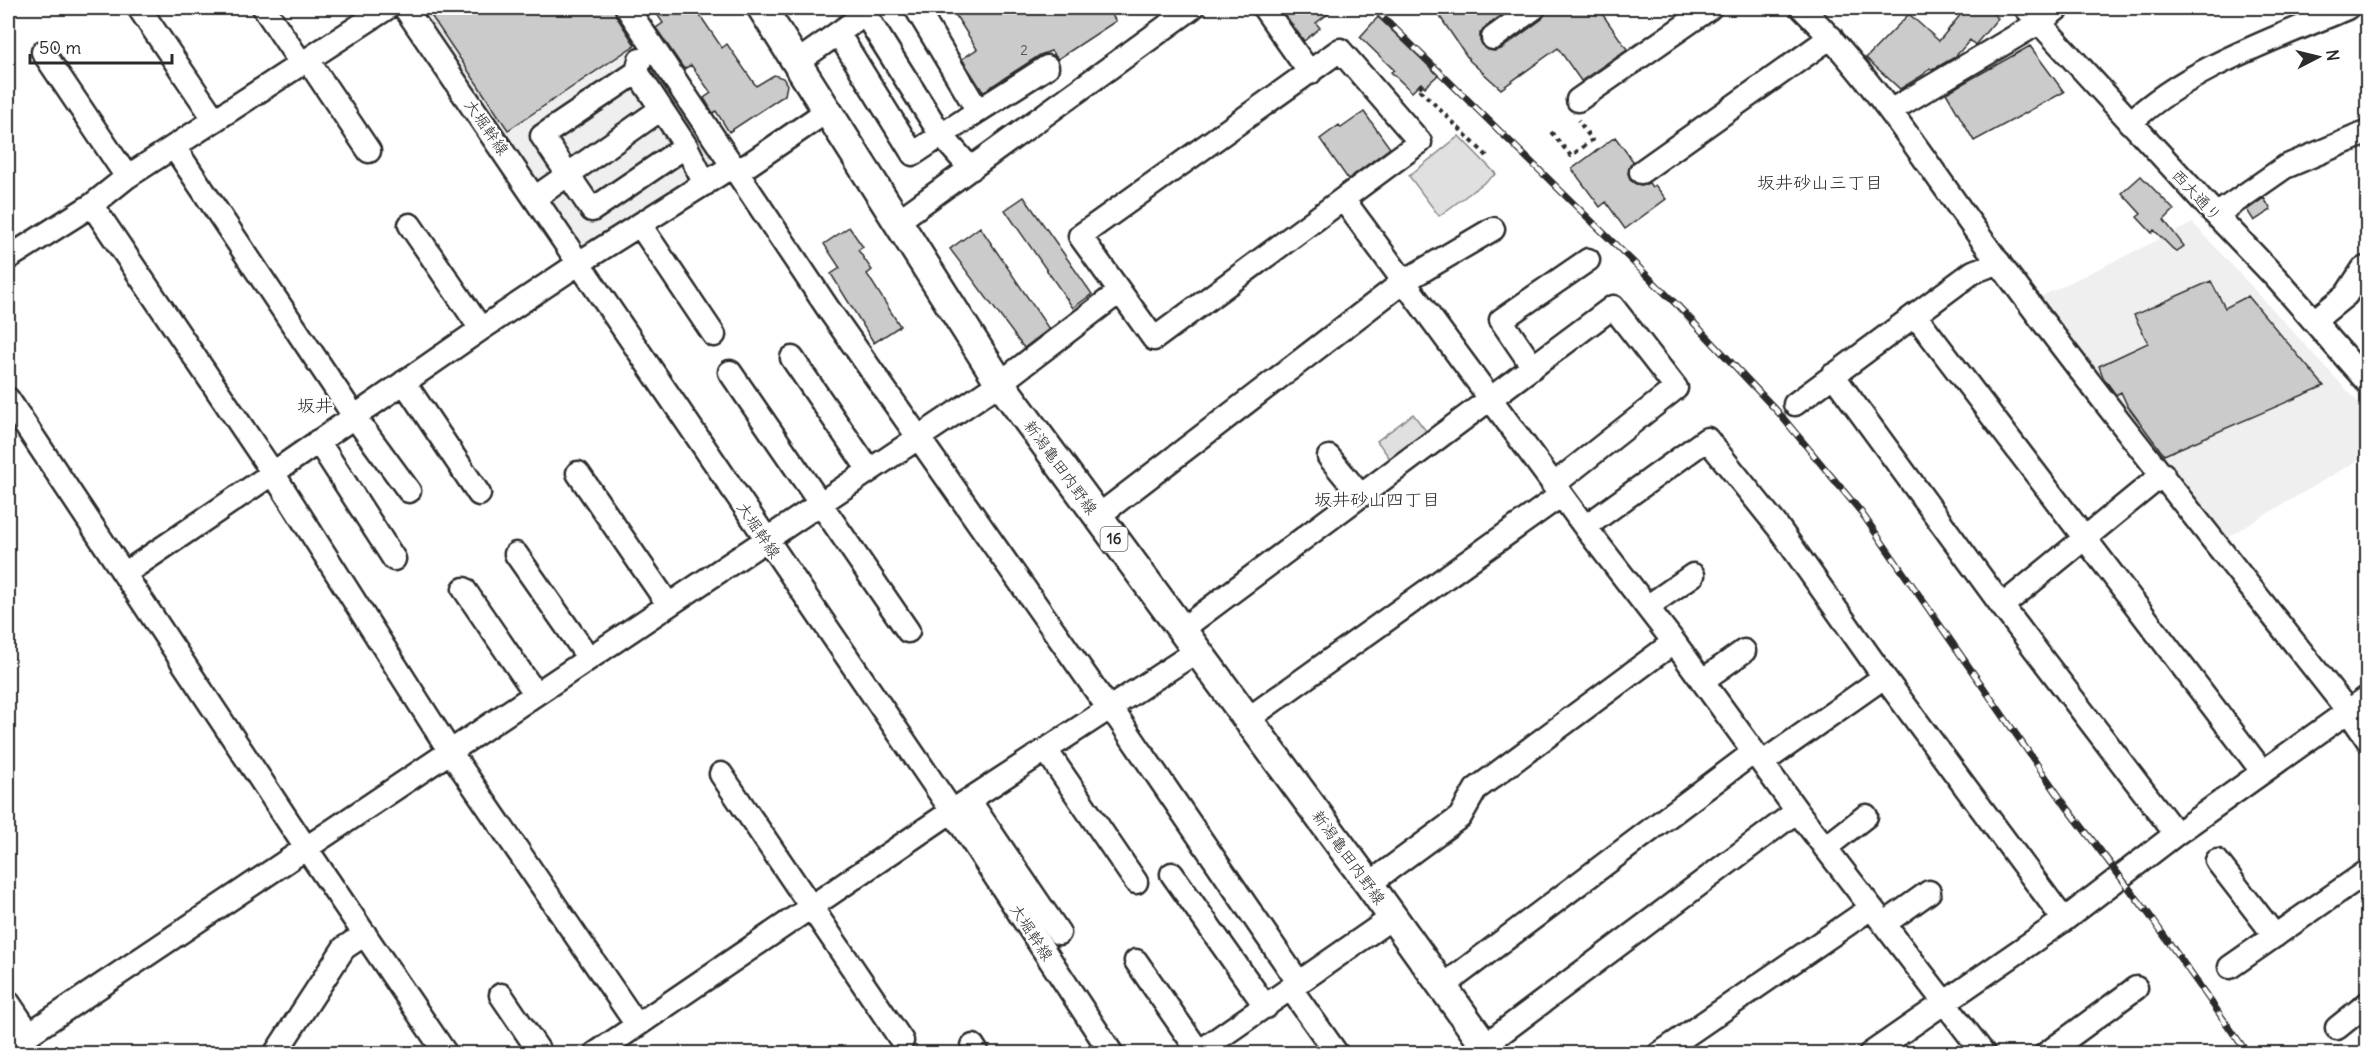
<svg xmlns="http://www.w3.org/2000/svg" width="2375" height="1061" font-family="Delius,'Klee One',sans-serif">
<rect width="100%" height="100%" fill="#fff"/>
<filter id="ink" filterUnits="userSpaceOnUse"><feTurbulence type="fractalNoise" baseFrequency=".0167" numOctaves="2"/><feDisplacementMap in="SourceGraphic" scale="12" xChannelSelector="R" yChannelSelector="G"/><feConvolveMatrix kernelMatrix="1 2 1 2 8 2 1 2 1" color-interpolation-filters="sRGB"/></filter>
<g filter="url(#ink)">
<!-- built -->
<path fill="#efefef" d="M421,8H621L723,158L582,250Z
M2193,223L2367,412V455L2224,539L2038,298Z"/>
<!-- green -->
<path fill="#e0e0e0" stroke="#868686" stroke-width="1.5" d="M1459,136L1496,174L1439,216L1409,176Z
M1413,414L1430,436L1394,464L1377,441Z"/>
<!-- building -->
<path fill="#cbcbcb" stroke="#2b2b2b" stroke-width="1.5" d="M426,8H614L616,16L635,45L508,130Z
M653,8H695L722,48L727,44L756,86L774,75L783,78L787,85L785,95L729,132L716,111L713,113L704,98L711,93L691,65L684,69L656,28L663,23Z
M951,8H1107L1116,21L1058,59L1051,51L1040,55L983,92L962,59L977,49Z
M1280,8H1336L1316,23L1320,28L1304,41Z
M1434,8H1512L1485,27L1480,33V40L1483,46L1494,51L1501,49L1542,19L1547,8H1598L1627,49L1581,81L1558,48L1501,89L1470,61Z
M1966,8H1987L1998,18L1975,45L1970,40L1955,57L1932,70L1930,68L1923,75L1900,89L1866,58L1909,14L1939,41Z
M1378,17L1438,75L1425,87L1421,83L1412,92L1391,72L1394,70L1360,37Z
M2030,46L2064,92L1974,141L1946,93Z
M1364,112L1390,148L1348,179L1320,139L1339,125L1341,128Z
M1615,137L1633,161L1628,173L1630,180L1636,184L1643,185L1649,183L1652,187L1655,185L1666,199L1625,229L1606,202L1600,207L1572,169Z
M2141,176L2174,210L2164,220L2184,246L2176,252L2154,230L2152,233L2137,217L2141,214L2122,193Z
M1024,197L1092,294L1073,308L1005,210Z
M2264,198L2271,210L2254,221L2247,210Z
M849,227L863,247L858,250L872,270L867,274L900,326L874,343L831,274L840,268L824,244Z
M980,227L1049,329L1024,348L950,249Z
M2211,281L2225,308L2248,296L2324,386L2164,455L2127,405L2121,392L2116,395L2103,377L2099,366L2148,343L2134,315Z"/>
<g fill="none" stroke-linecap="round" stroke-linejoin="round">
<defs>
<path id="minor" d="M139,8L215,120
M264,8L301,63
M405,8L952,811L1112,1054
M627,8L829,310L1109,709L1118,718L1299,983
M1264,8L1310,73
M1802,8C1878,83 1935,177 1999,263C2112,415 2231,562 2348,711L2368,740
M2026,8L2216,215L2277,279L2368,383
M838,33L913,154L978,111L916,8
M1493,38L1534,8
M1340,50L1420,142L1154,339L1080,236Z
M43,52L127,177
M307,59L369,151
M640,60L637,72L686,146L705,184
M796,63L865,14L941,135L971,169
M637,72L542,136L592,210L686,146
M1578,100L1710,8
M978,111L1047,67
M1890,111L2040,22L2058,8
M2130,123C2188,68 2275,39 2347,8
M174,147L354,416L409,491
M1641,172L1831,37
M536,197L661,109
M1343,199L1585,527L1674,642L1797,811L1984,1054
M92,205L273,473L449,750L637,1025
M2216,215L2285,167L2368,132
M898,221L1192,8
M410,225L481,329
M640,225L714,335
M8,258L92,205L127,177L387,8
M1915,315L2262,771
M2314,321L2346,295L2363,269L2368,267
M792,358L869,470
M1533,367L1501,320L1588,260
M730,372L908,631
M1833,375L2002,606L2176,834
M404,382L479,494
M8,399L306,848L446,1054
M1795,404L1973,272L1999,262
M318,441L394,559
M1329,457L1361,496
M578,473L668,604
M1097,517L1403,282L1493,229
M1585,527L1707,439L1778,527L1884,677L2064,920
M516,554L588,657
M124,574L273,473L481,329L590,256L723,172L748,165L827,111
M464,589L535,693
M2002,606L2163,474
M1647,607L1693,575
M1181,630L1613,307L1676,388L1553,485
M1702,681L1744,651
M1248,719L1561,495
M1046,750L1136,882
M1762,763L1884,677
M721,774L902,1041
M969,800L1059,933
M1825,848L1866,816
M2217,861L2275,936
M1172,874L1266,1007
M1369,884L1460,817L1476,789L1674,642
M1884,924L1929,892
M1136,961L1199,1052
M2230,967L2368,871
M1443,986L1754,752
M1291,989L1337,1054
M501,995L541,1054
M8,1002L29,1033
M2337,1028L2368,1003
M1485,1045L1797,811
M973,1046L978,1054
M8,1048L1000,383L1119,292
M275,1054L344,948L365,934
M595,1054L952,811L1197,651
M1196,1054L1393,917
M1659,1054L1871,908
M1870,1054L2064,920L2176,834L2368,697
M2046,1054L2136,988"/>
<path id="major" d="M762,8L1000,383L1369,884L1491,1054"/>
</defs>
<!-- minor casing -->
<use href="#minor" stroke="#2b2b2b" stroke-width="27"/>
<!-- major casing -->
<use href="#major" stroke="#2b2b2b" stroke-width="33"/>
<!-- path -->
<path stroke="#2b2b2b" stroke-width="4" stroke-dasharray="4.5 4.5" stroke-linecap="butt" d="M1419,84L1423,88L1420,90L1487,156
M1551,132L1571,156L1592,140L1578,120"/>
<!-- minor -->
<use href="#minor" stroke="#fff" stroke-width="22"/>
<!-- major -->
<use href="#major" stroke="#fff" stroke-width="28"/>
<defs>
<path id="rail" d="M1374,8L1678,306L1778,412L1861,512L2066,806L2148,913L2248,1054"/>
</defs>
<!-- rail casing -->
<use href="#rail" stroke="#2b2b2b" stroke-width="7"/>
<!-- rail -->
<use href="#rail" stroke="#fff" stroke-width="4.5" stroke-dasharray="14" stroke-linecap="butt"/>
</g>
</g>
<g text-anchor="middle" stroke-width="4.5" stroke-linejoin="round" paint-order="stroke">
<!-- number labels -->
<g font-size="14" fill="#535353">
<text x="1024" y="55">2</text>
</g>
<!-- shield labels -->
<rect fill="#fff" stroke="#6b6b6b" stroke-width="1.5" x="1100.5" y="527" width="27" height="24" rx="4.5"/>
<g font-size="15" font-weight="bold" fill="#2b2b2b">
<text x="1114" y="544">16</text>
</g>
<!-- street labels -->
<g font-size="16" fill="#2b2b2b" stroke="#fff">
<text transform="translate(487 127) rotate(55)" y="6">大堀幹線</text>
<text transform="translate(2197 195) rotate(47)" y="6">西大通り</text>
<text transform="translate(1061 467) rotate(54)" y="6">新潟亀田内野線</text>
<text transform="translate(759 530) rotate(56)" y="6">大堀幹線</text>
<text transform="translate(1349 857) rotate(54)" y="6">新潟亀田内野線</text>
<text transform="translate(1032 932) rotate(57)" y="6">大堀幹線</text>
</g>
<!-- neighbourhood labels -->
<g font-size="18" fill="#2b2b2b" stroke="#fff">
<text x="1820" y="189">坂井砂山三丁目</text>
<text x="315" y="412">坂井</text>
<text x="1377" y="506">坂井砂山四丁目</text>
</g>
</g>
<!-- margin -->
<rect width="2375" height="1061" fill="none" stroke="#fff" stroke-width="30"/>
<rect x="15" y="15" width="2345" height="1031" fill="none" stroke="#2b2b2b" stroke-width="2" filter="url(#ink)"/>
<!-- north arrow -->
<g transform="translate(2318 57) rotate(83)" stroke="#ffffff" stroke-width="4.5" paint-order="stroke">
<path d="M0-4.5L10 22L0 15L-10 22Z" fill="#2b2b2b"/>
<text y="-9" font-size="16" font-weight="bold" text-anchor="middle" fill="#2b2b2b">N</text>
</g>
<!-- scale -->
<path d="M30 54v9h142v-9" fill="none" stroke="#2b2b2b" stroke-width="3"/>
<text x="39" y="54" font-size="18" fill="#2b2b2b" stroke="#ffffff" stroke-width="4.5" paint-order="stroke">50 m</text>
</svg>
